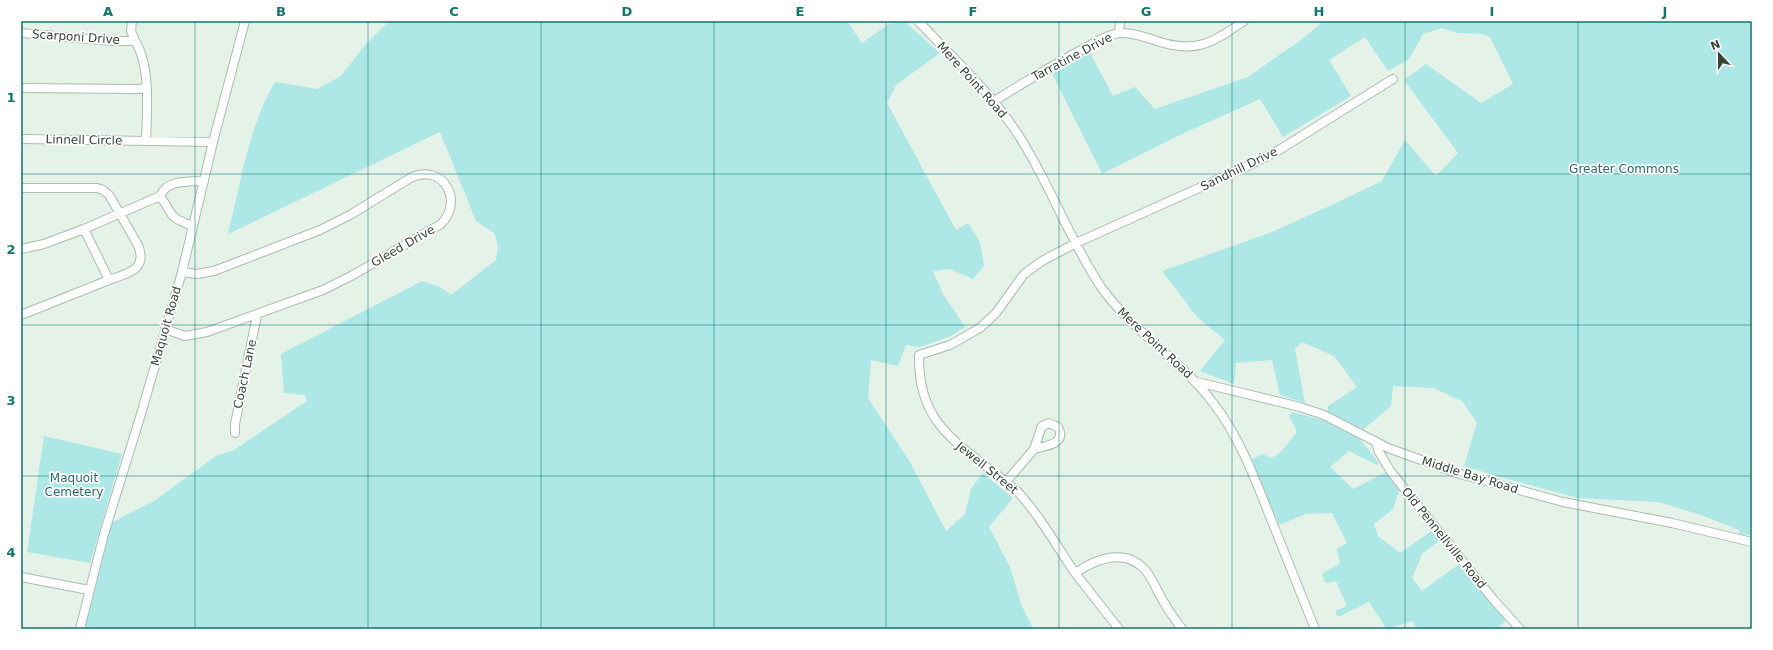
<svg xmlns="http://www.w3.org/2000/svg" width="1773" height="650" font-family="'DejaVu Sans',sans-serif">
<rect width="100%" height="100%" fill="#e5f2e8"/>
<!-- green -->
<path fill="#ade7e6" d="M389,21H847L862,43L893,21H904L940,53L896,85L887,103L956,230L968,223L980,242L984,266L973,279L949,269L933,271L943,294L965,327L951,336L920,347L906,345L898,366L871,360L868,398L910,462L946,531L965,514L971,489L983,473L1013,498L989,527L1010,567L1021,604L1033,629H85L111,523L154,501L216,456L234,450L307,401L305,395L284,393L281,354L422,281L440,287L451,295L496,260L498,248L495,234L476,221L440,132L228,234C240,186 249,125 275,82L317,89L341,76L365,45Z
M1324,21H1752V535L1739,534V530L1701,515L1658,502L1578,498L1500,477L1464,466L1477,423L1462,401L1433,388L1393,386L1391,406L1364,429L1327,412L1328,406L1357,387L1334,356L1302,342L1295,349L1305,403L1280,395L1272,360L1236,363L1234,384L1200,371L1225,340L1197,317L1162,271L1267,234L1336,203L1382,181L1405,140L1436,176L1458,153L1404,80L1426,64L1481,103L1513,84L1490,37L1482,34L1457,33L1442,28L1423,34L1409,59L1388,71L1365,37L1329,60L1351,96L1283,137L1260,99L1180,135L1102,174L1052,73L1089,51L1113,96L1135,87L1155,109L1248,77L1302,39Z
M1293,412L1322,420L1359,438L1379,463L1377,465L1349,451L1330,467L1353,489L1385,473L1399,490L1393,509L1374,524L1378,536L1400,553L1433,530L1440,540L1422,554L1412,578L1422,591L1458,565L1506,620L1497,629H1416L1413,621L1387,629L1369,602L1338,617L1335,611L1347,606L1336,581L1325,583L1322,574L1340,563L1337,549L1347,543L1332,513L1306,514L1279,525L1252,459L1263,454L1271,458L1280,453L1297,432L1289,415Z
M44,436L122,454L90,563L27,552Z"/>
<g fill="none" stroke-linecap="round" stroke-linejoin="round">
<defs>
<path id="minor" d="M918,21C955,60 996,97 1024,144C1052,190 1071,242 1101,287C1133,332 1181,360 1214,404C1240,438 1255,479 1271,519C1286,556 1300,592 1315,629
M21,33L112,41H135L131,31L132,21
M1119,33L1120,21
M135,41C151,66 147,111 146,141
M21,88L138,89L146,88
M994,101C1023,83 1053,65 1083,49C1094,43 1106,35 1119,33C1131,32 1146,37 1157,41C1196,54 1212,43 1244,21
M21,139L213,142
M21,188H97L103,190L109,195L138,245C148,270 128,273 109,280
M160,196C167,179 189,182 204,181
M21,249L44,244L84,229
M21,315L109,280L84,229L160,196C174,215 167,217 193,226
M165,329L185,336L207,332L323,290L353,275L441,224C464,201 444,164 412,177L350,215L320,230L214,271L197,274L182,272
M1197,382L1300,407L1324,415L1388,448L1460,474L1563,502L1672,523L1752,542
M1049,423L1058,427C1067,444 1046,446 1034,449L1042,426Z
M235,433V424L257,315
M1376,442L1379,452L1391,472L1493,599L1520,629
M1006,482L1034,449
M1075,573C1056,545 1040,516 1017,491C1008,483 998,476 988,468C945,435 918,414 919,355L950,345L980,328L996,313L1024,274L1042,261L1076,243L1248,166L1279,150L1393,79
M21,577L89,590
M80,629L104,534L141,414L182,272L213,142L245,21
M1119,629L1075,573C1097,558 1127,547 1147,572C1154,582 1158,593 1165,604C1170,613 1176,621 1182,629"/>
</defs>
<!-- minor casing -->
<use href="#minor" stroke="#a7beac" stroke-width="10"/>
<!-- minor -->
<use href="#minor" stroke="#fff" stroke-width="8"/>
</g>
<!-- grid -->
<path fill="none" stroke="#0f766e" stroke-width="1" stroke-opacity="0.55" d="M195,21V629M368,21V629M541,21V629M714,21V629M886,21V629M1059,21V629M1232,21V629M1405,21V629M1578,21V629M21,174H1752M21,325H1752M21,476H1752"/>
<g text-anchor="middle" stroke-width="3.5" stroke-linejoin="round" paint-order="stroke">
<!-- street labels -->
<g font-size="12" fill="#344537" stroke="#fff">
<text transform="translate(76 37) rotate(4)" y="4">Scarponi Drive</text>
<text transform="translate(1072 57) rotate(-28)" y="4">Tarratine Drive</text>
<text transform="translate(972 80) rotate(48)" y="4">Mere Point Road</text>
<text transform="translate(84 140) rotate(1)" y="4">Linnell Circle</text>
<text transform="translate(1239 169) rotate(-26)" y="4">Sandhill Drive</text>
<text transform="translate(403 246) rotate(-30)" y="4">Gleed Drive</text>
<text transform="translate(166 326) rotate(-74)" y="4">Maquoit Road</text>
<text transform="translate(1155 343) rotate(43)" y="4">Mere Point Road</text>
<text transform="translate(245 374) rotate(-78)" y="4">Coach Lane</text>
<text transform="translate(987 468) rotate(39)" y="4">Jewell Street</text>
<text transform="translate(1470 475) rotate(17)" y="4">Middle Bay Road</text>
<text transform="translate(1444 538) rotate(51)" y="4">Old Pennellville Road</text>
</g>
<!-- park labels -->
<g font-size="12" fill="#286a76" stroke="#fff">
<text x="1624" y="173">Greater Commons</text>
<text x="74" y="482">Maquoit<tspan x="74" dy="14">Cemetery</tspan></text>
</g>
</g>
<!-- border -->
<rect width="1773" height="650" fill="none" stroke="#ffffff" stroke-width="44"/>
<!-- north arrow -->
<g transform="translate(1719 54) rotate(338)" stroke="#ffffff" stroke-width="3" paint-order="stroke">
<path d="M0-3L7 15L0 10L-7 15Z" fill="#344537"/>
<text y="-6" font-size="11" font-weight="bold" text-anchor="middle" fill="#344537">N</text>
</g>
<rect x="22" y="22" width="1729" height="606" fill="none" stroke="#0f766e" stroke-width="1.5"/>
<g font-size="13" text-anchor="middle" font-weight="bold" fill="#0f766e">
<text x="108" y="16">A</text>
<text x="281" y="16">B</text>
<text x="454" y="16">C</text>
<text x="627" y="16">D</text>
<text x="800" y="16">E</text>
<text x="973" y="16">F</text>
<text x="1146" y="16">G</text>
<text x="1319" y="16">H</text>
<text x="1492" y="16">I</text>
<text x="1665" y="16">J</text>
<text x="11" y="102">1</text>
<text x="11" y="254">2</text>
<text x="11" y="405">3</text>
<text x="11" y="557">4</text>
</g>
</svg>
